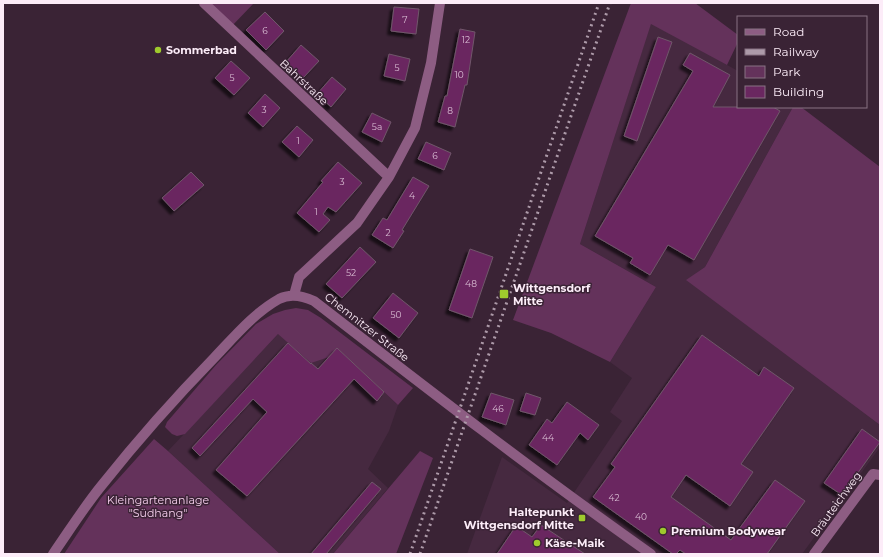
<svg xmlns="http://www.w3.org/2000/svg" width="883" height="557" font-family="Montserrat,sans-serif">
<defs>
<filter id="shadow"><feDropShadow dx="-3.5" dy="3.5" stdDeviation="1" flood-color="#0009"/></filter>
</defs>
<rect width="100%" height="100%" fill="#3a2335"/>
<!-- built -->
<path fill="#462940" d="M651,23L738,71V107H793L705,267L687,280L880,425V447L802,554H467L502,457L567,503L622,421L610,412L632,378L610,362L656,287L580,244Z
M278,334L337,348L398,405L389,431L368,469L388,488L333,554H280L168,451Z"/>
<!-- green -->
<path fill="#64325b" d="M204,3H254L230,28Z
M631,3H695L738,35V42L727,65L651,24L580,244L656,287L610,362L551,333L513,320Z
M793,107H801L880,167V425L686,280L705,267Z
M296,308L308,310L321,318L413,388L398,405L337,348L329,357L311,363L278,334L185,434L177,436L172,434L165,427L167,422L216,365L256,324L273,314L285,310Z
M154,439L168,451L280,554H64L101,498Z
M420,451L433,458L396,554H333Z"/>
<!-- building -->
<path fill="#6a2760" stroke="#70566a" filter="url(#shadow)" d="M394,7L419,9L416,34L391,31Z
M265,12L284,31L266,50L246,30Z
M460,29L475,32L467,85H465L455,127L438,122L445,96H447Z
M658,37L672,42L637,141L624,136Z
M301,45L319,61L303,78L286,62Z
M690,53L730,75L713,107H773L780,111L694,260L668,245L650,275L630,263L633,258L595,236L693,71L683,65Z
M389,54L410,59L405,81L384,76Z
M231,61L250,78L234,95L215,78Z
M332,77L346,89L331,107L317,94Z
M265,94L280,108L263,127L248,113Z
M372,113L391,122L382,142L362,132Z
M297,126L313,140L299,157L282,142Z
M426,142L451,153L444,170L418,159Z
M338,162L362,183L336,212L328,207L323,214L330,220L319,232L297,213L323,182L321,181Z
M191,172L204,185L174,211L162,198Z
M413,177L429,186L402,230L404,231L393,248L372,235L383,218L387,220Z
M360,247L376,262L342,298L326,284Z
M470,249L493,257L472,318L449,310Z
M393,293L418,313L399,338L373,318Z
M702,335L759,376L764,367L794,388L741,464L753,472L730,506L686,475L671,497L731,540L775,480L805,501L767,554H686L680,550L676,554H673L593,497L615,467L611,464Z
M288,343L311,364V363L318,369L337,348L384,392L377,401L354,379L247,496L216,470L267,412L253,399L200,456L192,448Z
M491,393L514,400L506,425L482,417Z
M526,393L541,398L535,415L520,411Z
M567,402L599,425L588,440L580,433L557,465L529,445L547,419L552,423Z
M862,429L880,442L842,495L824,483Z
M372,482L381,489L326,554H311Z
M541,525L585,554H497L516,526L532,537Z"/>
<g fill="none" stroke-linecap="round" stroke-linejoin="round">
<!-- minor -->
<path stroke="#8d5d83" stroke-width="10" d="M204,3L389,177
M294,295L299,277L357,223L389,177L415,128L431,63L440,3
M814,554L873,474L880,475"/>
<!-- tertiary -->
<path stroke="#8d5d83" stroke-width="10" d="M53,554C69,531 84,507 102,485C137,441 175,398 214,358C234,337 254,313 279,299C291,293 303,296 314,301C425,387 536,473 651,554"/>
<!-- rail -->
<path stroke="#ad9aa9" stroke-width="3" stroke-dasharray="2 4" stroke-linecap="butt" d="M410,554L599,3
M420,554L610,3"/>
</g>
<!-- markers -->
<g fill="#9fca2d" stroke="#3a2335" stroke-width="1.5">
<circle cx="158" cy="50" r="4"/>
<rect x="499" y="289" width="10" height="10" rx="2"/>
<rect x="578" y="514" width="8" height="8" rx="2"/>
<circle cx="663" cy="531" r="4"/>
<circle cx="537" cy="543" r="4"/>
</g>
<g text-anchor="middle" stroke-width="3" stroke-linejoin="round" paint-order="stroke">
<!-- number labels -->
<g font-size="9" fill="#d8bbd2">
<text x="405" y="23">7</text>
<text x="265" y="34">6</text>
<text x="466" y="43">12</text>
<text x="397" y="71">5</text>
<text x="459" y="78">10</text>
<text x="232" y="81">5</text>
<text x="264" y="113">3</text>
<text x="450" y="114">8</text>
<text x="377" y="130">5a</text>
<text x="298" y="144">1</text>
<text x="435" y="159">6</text>
<text x="342" y="185">3</text>
<text x="412" y="199">4</text>
<text x="316" y="215">1</text>
<text x="388" y="236">2</text>
<text x="351" y="276">52</text>
<text x="471" y="287">48</text>
<text x="396" y="318">50</text>
<text x="498" y="412">46</text>
<text x="548" y="441">44</text>
<text x="614" y="501">42</text>
<text x="641" y="520">40</text>
</g>
<!-- poi labels -->
<g font-size="11" font-weight="bold" fill="#fcecf8" stroke="#3a2335" text-anchor="start">
<text x="166" y="54">Sommerbad</text>
<text x="513" y="292">Wittgensdorf<tspan x="513" dy="13">Mitte</tspan></text>
<text x="574" y="516" text-anchor="end">Haltepunkt<tspan x="574" dy="13">Wittgensdorf Mitte</tspan></text>
<text x="671" y="535">Premium Bodywear</text>
<text x="545" y="547">Käse-Maik</text>
</g>
<!-- street labels -->
<g font-size="11" fill="#fcecf8" stroke="#3a2335">
<text transform="translate(304 82) rotate(43)" y="4">Bahrstraße</text>
<text transform="translate(367 327) rotate(38)" y="4">Chemnitzer Straße</text>
<text transform="translate(836 504) rotate(-54)" y="4">Bräuteichweg</text>
</g>
<!-- park labels -->
<g font-size="11" fill="#f6ceed" stroke="#3a2335">
<text x="158" y="504">Kleingartenanlage<tspan x="158" dy="13">"Südhang"</tspan></text>
</g>
</g>
<!-- border -->
<rect width="883" height="557" fill="none" stroke="#fcecf8" stroke-width="8"/>
<!-- legend -->
<rect x="737" y="16" width="130" height="92" fill="#3a2335" stroke="#887383"/>
<rect x="745" y="29" width="20" height="6" fill="#8d5d83" stroke="#887383"/>
<text x="773" y="36" font-size="12" fill="#fcecf8">Road</text>
<rect x="745" y="49" width="20" height="6" fill="#ad9aa9" stroke="#887383"/>
<text x="773" y="56" font-size="12" fill="#fcecf8">Railway</text>
<rect x="745" y="66" width="20" height="12" fill="#64325b" stroke="#887383"/>
<text x="773" y="76" font-size="12" fill="#fcecf8">Park</text>
<rect x="745" y="86" width="20" height="12" fill="#6a2760" stroke="#887383"/>
<text x="773" y="96" font-size="12" fill="#fcecf8">Building</text>
</svg>
